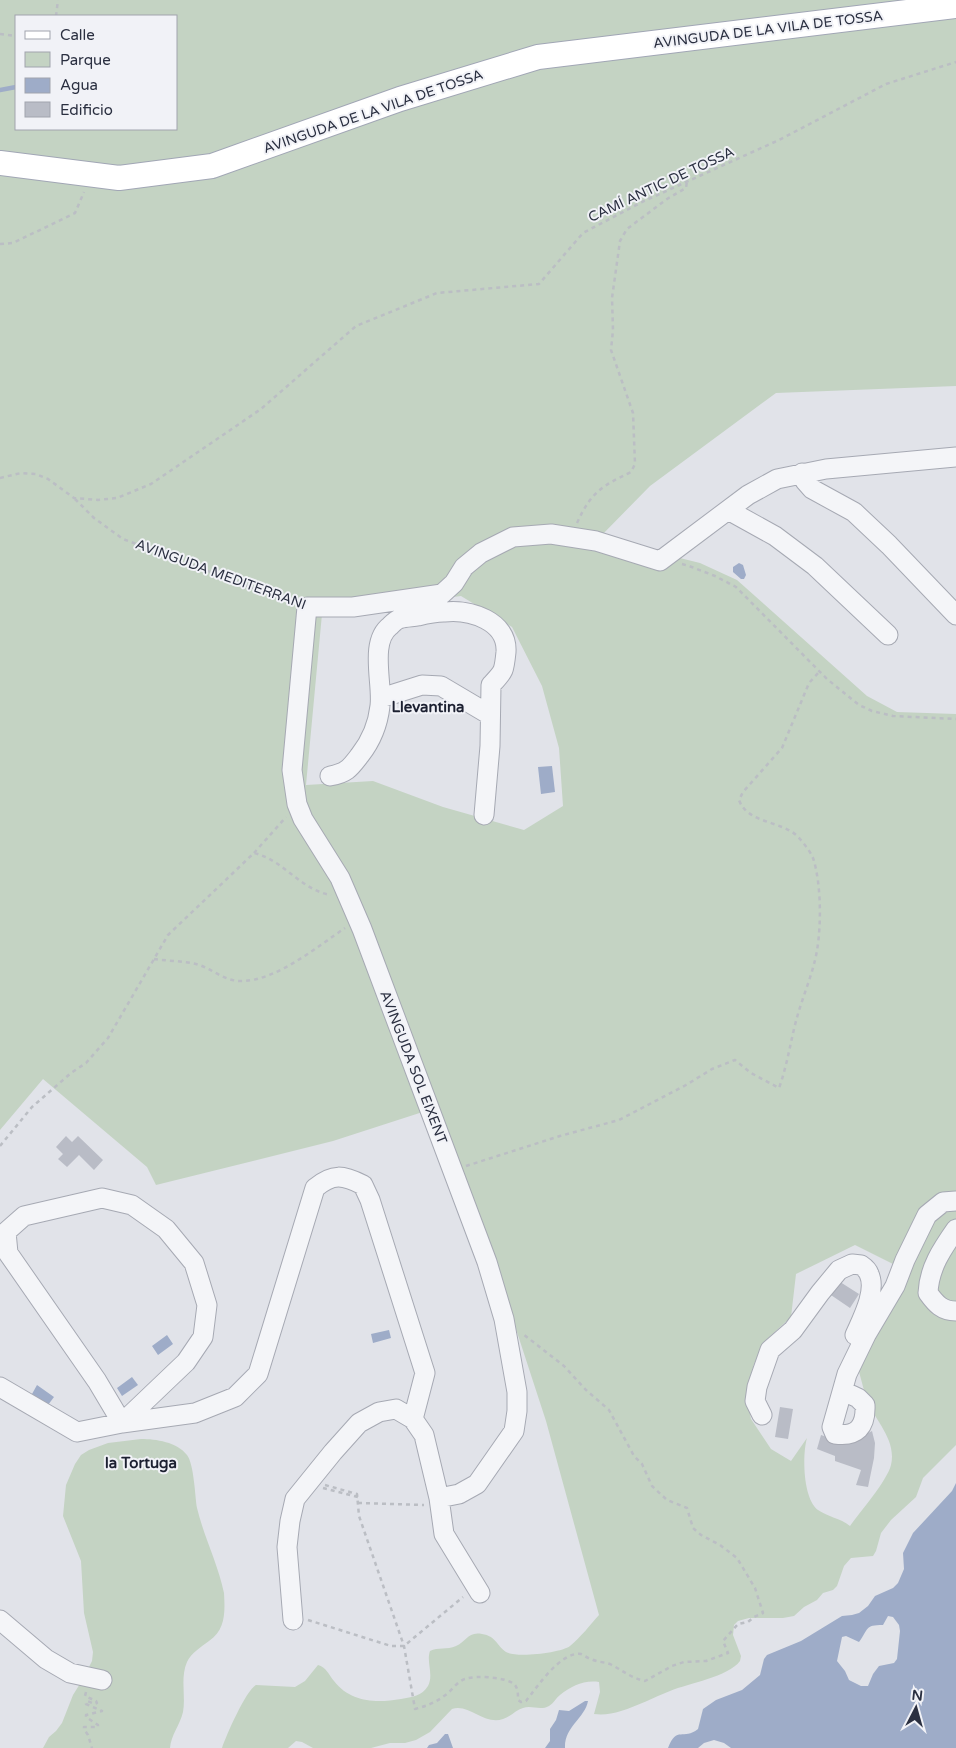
<svg xmlns="http://www.w3.org/2000/svg" width="956" height="1748" font-family="'Varela Round',sans-serif">
<rect width="100%" height="100%" fill="#e1e3e9"/>
<!-- green -->
<path fill="#c4d3c3" fill-rule="evenodd" d="M0,0H956V386L776,393L650,486L599,538L700,563L737,580L867,696L897,712L956,714V1445L923,1478L916,1497L891,1520L881,1533L876,1551L873,1556L851,1558L844,1566L837,1586L833,1590L823,1593L817,1600L804,1607L794,1616L783,1618H749L738,1621L734,1625L733,1635L741,1656L740,1661C728,1677 689,1683 670,1691C654,1697 638,1706 621,1711C612,1714 603,1715 594,1714L600,1692L599,1682C583,1680 572,1686 560,1695C556,1698 554,1703 549,1706C540,1711 532,1705 523,1708C516,1710 510,1717 503,1719C485,1726 469,1703 452,1709L430,1732L416,1740L405,1743H390L371,1748H313L302,1742L296,1741L288,1748H222C226,1736 246,1690 256,1685L295,1687L305,1681L318,1665C326,1667 329,1675 334,1681C351,1703 377,1703 401,1699C412,1697 422,1696 428,1686C434,1674 426,1662 430,1651C438,1647 447,1650 456,1646C466,1642 468,1631 482,1634C496,1636 497,1646 506,1652C516,1658 561,1653 570,1646C581,1637 590,1625 599,1615L546,1421L500,1280L435,1108L333,1141L156,1185L147,1167L43,1079L0,1130ZM16,16H176V129H16ZM461,596L512,627L542,686L559,748L563,806L524,830L443,807L373,781L306,785L322,614ZM855,1245L893,1264L881,1320L857,1364C860,1375 863,1387 866,1398C874,1420 897,1439 891,1465C887,1481 860,1512 850,1526C840,1518 828,1517 818,1510C803,1499 802,1455 807,1438L791,1461L771,1449L751,1419L748,1403V1386L754,1364L765,1341L791,1317L796,1274Z
M141,1439C156,1439 177,1442 187,1455C194,1464 195,1496 197,1508C204,1537 218,1564 224,1593C225,1611 226,1630 209,1641C201,1647 191,1653 187,1662C180,1678 186,1696 183,1712C180,1725 171,1735 170,1748H43L49,1737L56,1731L62,1723L73,1695L83,1679L92,1661L93,1652L84,1613L81,1561L63,1516L66,1485L75,1464L81,1455L89,1450L108,1443Z"/>
<!-- water -->
<path fill="#9eacc8" fill-rule="evenodd" d="M739,563L743,565L746,575L744,579H741L733,572V567Z
M552,766L555,792L541,794L538,767Z
M389,1330L391,1338L373,1343L371,1334Z
M167,1335L173,1344L158,1355L152,1346Z
M132,1377L138,1385L122,1396L117,1388Z
M37,1385L54,1397L48,1405L32,1394Z
M956,1483V1748H731L724,1743L714,1740L704,1743L698,1748H668C677,1725 683,1741 698,1729L703,1709L716,1700L742,1690L760,1675L764,1659L767,1655L801,1641L842,1616L852,1615L859,1613L868,1606L875,1596L893,1588L898,1583L904,1569L903,1553L913,1533L952,1491ZM888,1616L893,1617L899,1625L900,1631L897,1659L894,1663L879,1666L873,1674L868,1686H861L849,1680L845,1671L837,1661L842,1637L846,1636L859,1642C869,1629 864,1625 883,1625Z
M585,1701H588C585,1718 564,1727 565,1748H545L550,1741V1729L556,1720L559,1710L569,1711Z
M445,1734H448L453,1748H427L429,1745L437,1743Z"/>
<g fill="none" stroke-linecap="round" stroke-linejoin="round">
<!-- stream -->
<path stroke="#9eacc8" stroke-width="4.5" d="M0,90L16,87"/>
</g>
<!-- building -->
<path fill="#b9bcc6" d="M66,1136L72,1142L78,1136L103,1160L94,1170L79,1155L67,1167L58,1159L63,1154L56,1147Z
M837,1280L859,1294L850,1308L828,1293Z
M780,1407L793,1409L788,1439L775,1437Z
M872,1431L875,1443L874,1458L868,1487L856,1485L861,1470L835,1461V1456L817,1449L821,1435L847,1444Z"/>
<g fill="none" stroke-linecap="round" stroke-linejoin="round">
<defs>
<path id="minor" d="M802,473L805,481L812,489L854,512L889,545L956,615
M728,510L775,536L815,566L888,635
M442,594L454,583L464,567L481,553L513,537L551,534L596,541L660,561L748,495L777,479L826,469L956,457
M381,698L422,685L441,686L490,715
M330,776C347,773 350,768 360,755C371,741 378,724 380,706C383,684 369,642 390,626C392,624 396,620 399,619C404,617 412,617 418,616C426,614 435,612 444,612C470,609 508,621 506,652C504,672 504,671 491,685L490,746L484,815
M102,1198L132,1205L166,1229L194,1263L207,1305L203,1337L186,1362L122,1423L97,1381L8,1253L6,1232L24,1216Z
M956,1229C942,1249 929,1268 928,1293C936,1304 942,1311 956,1311
M0,1387L77,1432L122,1423L195,1413L235,1397L258,1374L315,1188C333,1173 343,1175 363,1185L370,1200L425,1373L413,1419
M843,1391L858,1398L865,1405C866,1427 857,1437 835,1434L832,1427L847,1374L866,1335L895,1286L905,1260L927,1215L943,1202L956,1201
M762,1415L755,1401L757,1387L770,1350L793,1330L820,1293L839,1270L852,1264L861,1265C864,1267 868,1271 869,1274C877,1291 862,1319 855,1335
M439,1498L459,1494L477,1484L514,1431L517,1411V1392L504,1319L487,1262L362,929L340,878L303,819L297,804L292,770L307,607H353L442,594
M0,1620L46,1659L70,1673L102,1680
M293,1620L287,1547L290,1521L295,1499L333,1452L359,1423L379,1412L396,1409L413,1419L424,1435L439,1498L444,1534L480,1593"/>
<path id="major" d="M0,163L119,178L212,166L400,99L538,57L956,6"/>
</defs>
<!-- minor casing -->
<use href="#minor" stroke="#a6a9b3" stroke-width="21"/>
<!-- major casing -->
<use href="#major" stroke="#a1a6b5" stroke-width="26"/>
<!-- path -->
<path stroke="#bbbec4" stroke-width="2.5" stroke-dasharray="4 4" stroke-linecap="butt" d="M56,16L58,0
M0,34L16,36
M0,244L13,243L75,213L84,192
M0,478L21,473L36,474L48,479L74,498L98,500L117,498L151,484L261,409L356,326L437,293L539,284L583,233L642,202L779,140L886,84L956,62
M75,499L94,518L123,539L293,603
M577,523C591,492 602,486 631,472L635,464L633,413L611,350L613,330L612,298L620,241L627,229L667,199L686,188L687,181
M682,564L689,566L715,576L736,587L827,679L859,705L872,711L893,716L956,719
M254,853L286,817
M154,959C168,961 183,961 196,964C212,968 224,982 243,981C277,980 317,947 345,928
M0,1146L32,1107L71,1073L86,1063L108,1038L168,935L254,853C284,860 300,890 331,895
M466,1166L560,1136L619,1120L686,1085L712,1069L735,1060L751,1073L779,1088C787,1066 790,1044 796,1021C801,1002 809,983 814,964C822,936 822,885 813,858C810,851 805,845 800,839C785,820 748,825 739,800L743,792L782,748L809,683L819,672
M325,1485L357,1494L359,1516L404,1646L415,1709C426,1706 435,1703 444,1696C451,1692 457,1681 465,1679C475,1675 508,1677 515,1685C518,1689 518,1694 518,1700L521,1702L526,1701C537,1687 561,1651 581,1654C584,1655 587,1658 591,1659C597,1662 604,1662 610,1664C622,1670 631,1678 645,1681L672,1666L684,1662L706,1661L728,1653L723,1641L738,1624L748,1622L754,1617L763,1613L755,1588L737,1558L720,1545L701,1535L693,1528L687,1508L667,1500L652,1486L642,1464L634,1456L609,1410L586,1390L564,1366L523,1334
M323,1488L358,1497
M358,1503L424,1505
M308,1620L391,1646H404L463,1597
M86,1692L85,1696L96,1701L97,1703L95,1704L87,1701L86,1704L102,1711L86,1715V1717L98,1725V1727H84V1729L88,1735L92,1748"/>
<!-- minor -->
<use href="#minor" stroke="#f4f5f8" stroke-width="19"/>
<!-- major -->
<use href="#major" stroke="#fff" stroke-width="24"/>
</g>
<g text-anchor="middle" stroke-width="4" stroke-linejoin="round" paint-order="stroke">
<!-- street labels -->
<g font-size="14" fill="#2a2f40" stroke="#f1f2f7">
<text transform="translate(768 29) rotate(-7)" y="5">AVINGUDA DE LA VILA DE TOSSA</text>
<text transform="translate(373 111) rotate(-19)" y="5">AVINGUDA DE LA VILA DE TOSSA</text>
<text transform="translate(661 184) rotate(-25)" y="5">CAMÍ ANTIC DE TOSSA</text>
<text transform="translate(221 574) rotate(20)" y="5">AVINGUDA MEDITERRANI</text>
<text transform="translate(414 1067) rotate(69)" y="5">AVINGUDA SOL EIXENT</text>
</g>
<!-- neighbourhood labels -->
<g font-size="15" font-weight="bold" fill="#1c2031" stroke="#f1f2f7">
<text x="428" y="712">Llevantina</text>
<text x="141" y="1468">la Tortuga</text>
</g>
</g>
<!-- legend -->
<rect x="15" y="15" width="162" height="115" fill="#f1f2f7" stroke="#a1a4ae"/>
<rect x="25" y="31" width="25" height="8" fill="#ffffff" stroke="#a1a4ae"/>
<text x="60" y="40" font-size="15" fill="#2a2f40">Calle</text>
<rect x="25" y="52" width="25" height="15" fill="#c4d3c3" stroke="#a1a4ae"/>
<text x="60" y="65" font-size="15" fill="#2a2f40">Parque</text>
<rect x="25" y="78" width="25" height="15" fill="#9eacc8" stroke="#a1a4ae"/>
<text x="60" y="90" font-size="15" fill="#2a2f40">Agua</text>
<rect x="25" y="102" width="25" height="15" fill="#b9bcc6" stroke="#a1a4ae"/>
<text x="60" y="115" font-size="15" fill="#2a2f40">Edificio</text>
<!-- north arrow -->
<g transform="translate(916 1708) rotate(6)" stroke="#f1f2f7" stroke-width="4" paint-order="stroke">
<path d="M0-4L9 19L0 12L-9 19Z" fill="#2a2f40"/>
<text y="-8" font-size="14" font-weight="bold" text-anchor="middle" fill="#2a2f40">N</text>
</g>
</svg>
